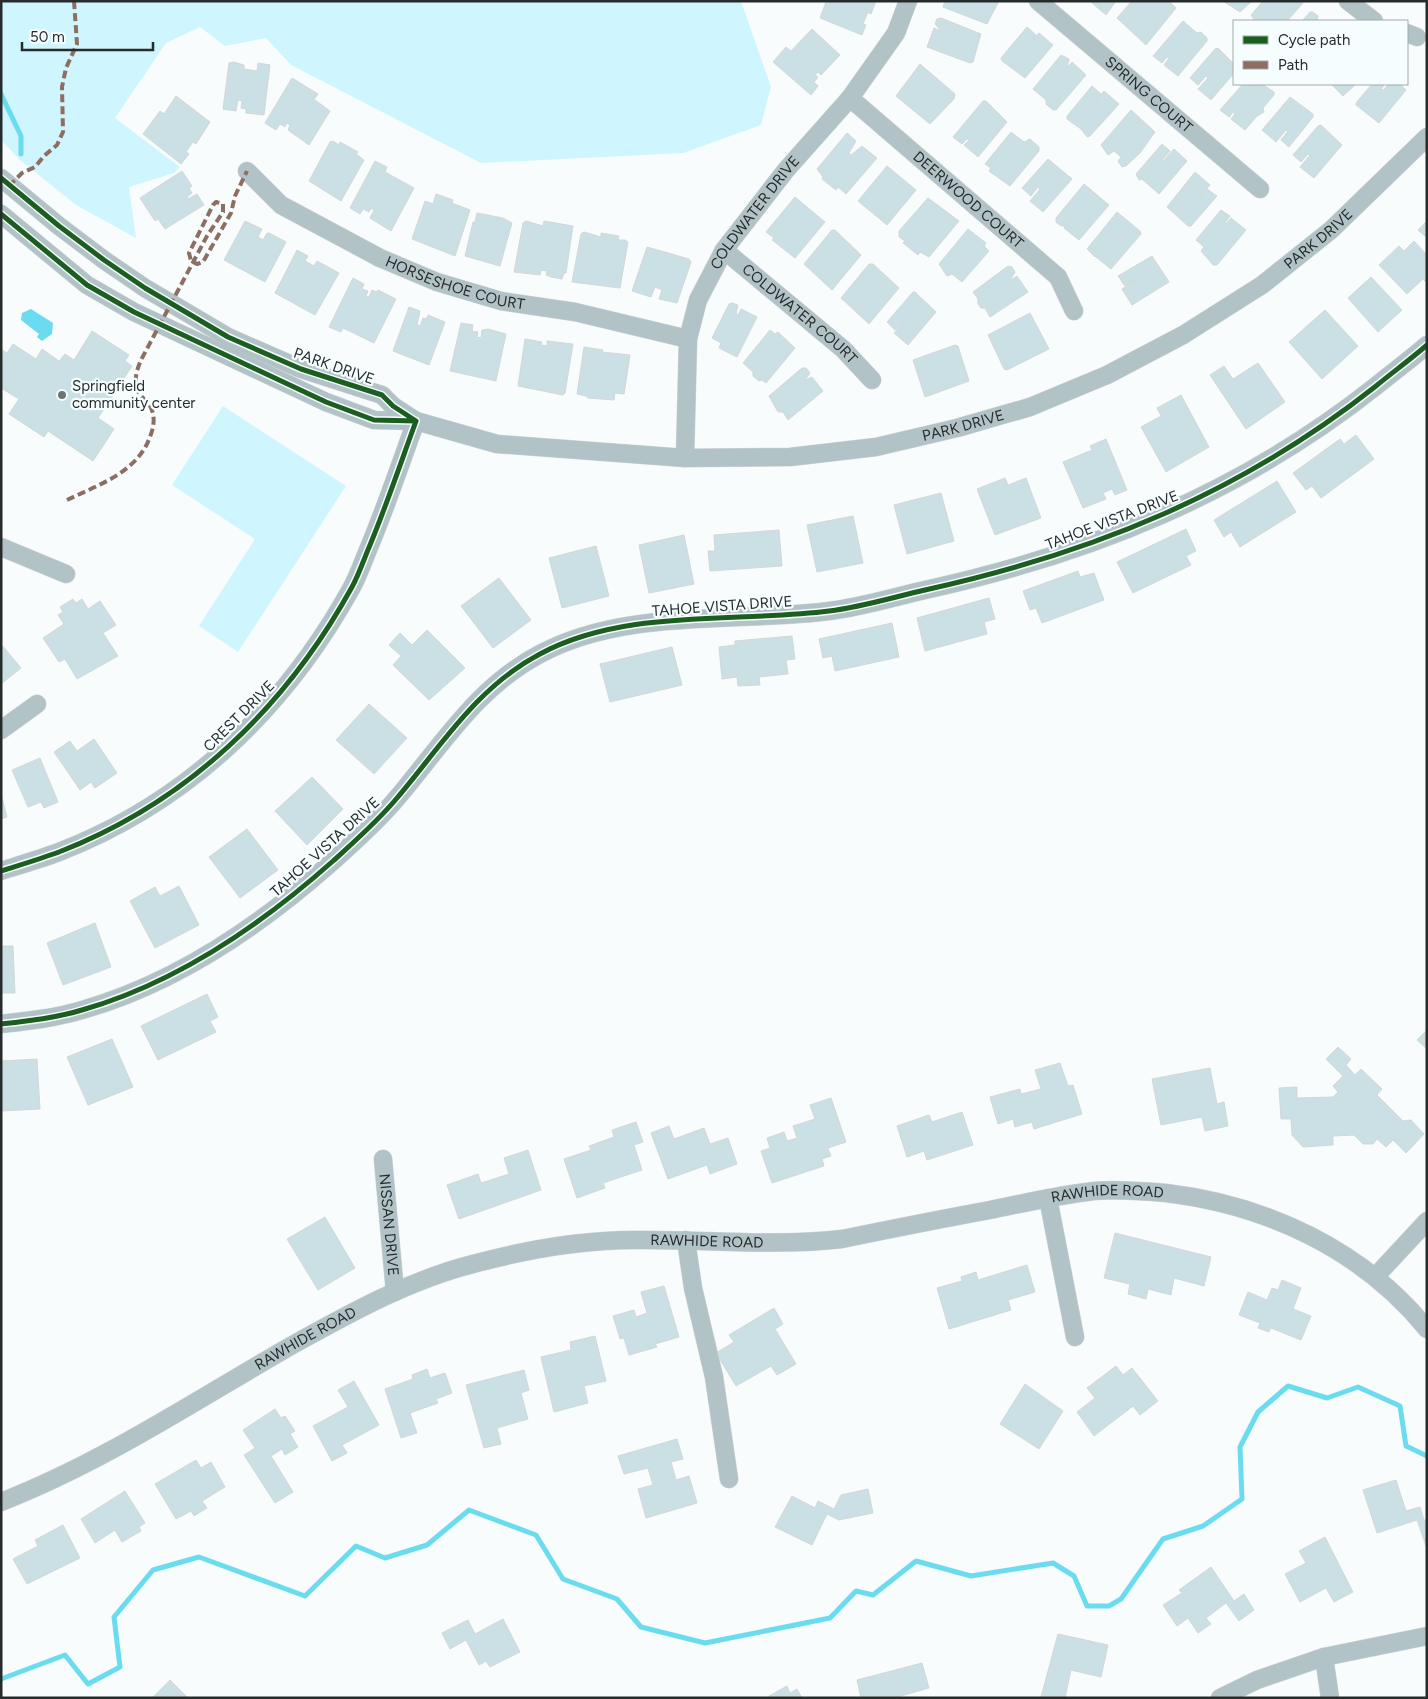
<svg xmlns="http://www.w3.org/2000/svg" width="1428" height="1699" font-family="Figtree,sans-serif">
<rect width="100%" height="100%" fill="#f8fcfd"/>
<!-- green -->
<path fill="#cff5fe" d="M1,1H741L771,87L761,125L683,153L481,163L291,65L266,38L225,46L200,27L166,43L115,118L180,167L174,173L129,187L136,238L76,205L20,160L1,140Z
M223,406L346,486L238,652L199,626L255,539L172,485Z"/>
<!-- water -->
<path fill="#6bdcf0" d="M31,309L53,323L52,334L42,341L37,337L39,334L21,320L22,313Z"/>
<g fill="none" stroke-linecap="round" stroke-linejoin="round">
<!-- stream -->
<path stroke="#6bdcf0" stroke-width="5" d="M1,94L21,136V154
M1,1679L65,1655L88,1684L120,1667L114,1617L153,1570L199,1557L305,1596L356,1546L385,1558L427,1545L469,1510L536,1535L563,1579L617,1599L641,1627L705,1643L830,1618L856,1591L873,1595L916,1561L971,1576L1053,1563L1074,1576L1087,1606H1109L1121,1599L1163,1539L1203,1526L1242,1499L1240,1447L1258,1412L1288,1386L1327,1398L1358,1387L1400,1406L1406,1446L1427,1456"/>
</g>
<!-- building -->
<path fill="#cae0e5" stroke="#d3d7d7" d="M830,1H876L871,14L868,12L863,24L866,25L862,35L820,18L826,2L829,4Z
M945,1H999L987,24L943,7Z
M1093,1H1116L1106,15L1092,3Z
M1132,1H1169L1176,8L1146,45L1117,18Z
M1223,1H1252L1240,12Z
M1263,1H1301L1303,3L1287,21H1255L1251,15Z
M1310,12H1313L1318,16L1317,21H1302Z
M941,18L981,34L973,62L970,63L927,47L934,28L941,31L935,24L937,19Z
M1183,21L1197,33L1201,32L1207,38V41L1178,76L1164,65L1169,58L1167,57L1162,63L1153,56Z
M1027,27L1036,35L1028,44L1039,33L1053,45L1025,78L1002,61L1001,58Z
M812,29L840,55L821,75L818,72L815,75L818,77L814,82L818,86L811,95L773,62L786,47L791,51Z
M1218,48L1234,64V73L1211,100L1198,89L1208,78L1206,76L1198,85L1190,78L1215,49Z
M1061,55L1069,59L1067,68L1072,62L1086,75L1056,110H1053L1046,104V100L1033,89Z
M234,62L244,65V69L257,71L258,63L270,65L264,115L246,113V109L241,108L242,101L238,100L236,111L223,109L229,63Z
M920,64L955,94L954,99L930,124L896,96Z
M292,78L318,94L313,101L315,100L330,111L309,145L288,130L290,125L287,123L285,127L280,124L276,130L265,123Z
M1243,84H1262L1274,92V95L1263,108L1264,112L1257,116L1245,130L1231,119L1235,114L1233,112L1229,117L1220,110Z
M1331,84H1356L1343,96Z
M1372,84H1385L1381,89L1383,90L1389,84H1400L1406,90L1379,123L1356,105V103Z
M1092,86L1101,94L1094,103L1104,91L1119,104L1090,136L1087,137L1081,129L1067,119V116Z
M176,96L210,122L196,144L193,142L186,152L189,154L181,164L143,134L160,111L164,114Z
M1290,97L1313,114V117L1289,147L1281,140L1288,131L1286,130L1276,142L1262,130Z
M983,101H986L1007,122L978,157L964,145L969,140L967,139L962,144L953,137Z
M1131,110L1140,118L1137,124L1141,119L1155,132L1140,153L1126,166L1122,167L1118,161L1121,157L1114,151L1108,155L1101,145Z
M1321,125L1342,145L1314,178L1300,167L1310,155L1308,154L1301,162L1293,155L1318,126Z
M1011,132L1024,142L1030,139L1039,147V151L1010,186L989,171L991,168L985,164Z
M847,133L856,141L849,153L851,155L862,146L877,158L846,194L838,187L836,190L822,179L823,177L817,169Z
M333,141L339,145L340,142L358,152L356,154L364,160L341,201L309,181L330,142Z
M1162,144L1170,151L1162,160L1163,161L1174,149L1187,161L1159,194L1142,179L1139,180L1136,174Z
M1048,159L1072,179L1043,212L1030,201L1040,189L1038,187L1031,196L1022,188Z
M375,161L387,167L385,172L414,188L391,231L370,218L374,210L371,208L369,212L363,209L360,214L350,208Z
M887,166L916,190L887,225L858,201Z
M182,171L192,186L189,188L192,193L187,197L188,199L197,194L204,205L165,229L158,219L155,221L140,198Z
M1195,172L1210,185L1200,197L1207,189L1217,196L1191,226H1188L1167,207Z
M1084,184L1109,205L1079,240L1064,228L1068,221L1065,226H1061L1056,222V218Z
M436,194L453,200L452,203L470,210L455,256L412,239L425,201L433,204Z
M795,197L825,222L795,258L772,240L774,238L766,232Z
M928,198L959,221L929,257L920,252L918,255L903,243L905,241L899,237V231Z
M1221,210L1230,216L1225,223L1226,224L1231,218L1246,230L1217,265H1213L1201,251L1204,247L1196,240Z
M1117,212L1140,231L1141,234L1111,269L1096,257L1101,250L1095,257L1087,249Z
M477,213L503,218L512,223L500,266L465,256L473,222H475Z
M245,221L262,229L258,237L263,240L267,233H269L286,242L265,282L224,260Z
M526,221L543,226L544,221L573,226L566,273H564L562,279L551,277L546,275L547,271L541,270L540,275L514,272L523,223Z
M1427,221V238L1418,230Z
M968,229L986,243L984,246L989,251L962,282L952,274L947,276L939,264Z
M832,230H835L861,255L832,290L804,264Z
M584,232L601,237V233L619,236L618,240H625L628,242L620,288L572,282L581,234Z
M1414,241L1427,255V283L1423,279L1407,294L1379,265L1399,246L1404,251Z
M647,247L689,259L691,262L677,303L659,299L662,290L655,287L651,297L632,291Z
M297,250L308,256L305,261L314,266L317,261L339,273L315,315L275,293Z
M1152,256L1169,282L1132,305L1122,289L1135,281L1125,286L1118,276Z
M869,264H873L899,288L869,324L841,298Z
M1008,266L1012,267L1015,272L1010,281L1017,276L1028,292L990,317L985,308H981L978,304V299L973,292Z
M1371,277L1402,310L1378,332L1348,298Z
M353,278L364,284L362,289L368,291L366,296L369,297L372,290L377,292L378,290L396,299L374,343L343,328L341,332L329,327Z
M913,292H915L936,312L908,345L894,333L904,322L895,330L887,322Z
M732,303L738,305L736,314L738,315L741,309L757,317L737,357L719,348L721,343L712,338L729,304Z
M409,307L420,311L417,325L420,326L423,318L426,319L428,315L445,322L429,365L393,351Z
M1325,310L1358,346L1322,379L1289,342Z
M1030,313L1049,349L1007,370L1004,369L988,335Z
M461,323L473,325L472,331L478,332L477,337L481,338L482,330L488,329L506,334L496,381L450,371Z
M770,330L775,334L778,332L795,348L766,383L762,380L759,381L753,376V372L743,363Z
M92,331L129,355L125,361L132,366L98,418L114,429L93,461L48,431L44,437L9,414L19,399L1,388V349L7,353L13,344L36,359L42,349L59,361L65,354L74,360Z
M525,339L542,342L541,345L547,346V341L573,344L565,393L563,395L518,386Z
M955,345L958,346L969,381L925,397L913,360Z
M584,347L603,350L602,352L630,355L624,394L615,393L614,400L588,398L586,396L577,394Z
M1258,363L1285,402L1246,429L1210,375L1224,366L1233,379Z
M802,368H806L810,373L805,380L812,377L823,391L788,420L783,412H778L769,396Z
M1181,395L1209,447L1166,472L1141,427L1161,416L1157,408Z
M1356,435L1374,459L1321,498L1312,486L1306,490L1293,473L1340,439L1344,444Z
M1106,439L1127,490L1115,495L1112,489L1103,493L1106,499L1083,508L1063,462L1092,450L1090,446Z
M1005,478L1008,485L1026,478L1041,518L995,535L977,489Z
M1277,481L1296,512L1240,547L1231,532L1224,537L1214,520Z
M941,493L954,541L907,554L894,505Z
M853,516L863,563L817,572L807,525Z
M1186,529L1196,551L1186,556L1191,565L1133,593L1117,562Z
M779,530L782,566L710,571L708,551H715L714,535Z
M684,535L694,584L649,593L639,545Z
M596,546L609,596L562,608L549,558Z
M1078,571L1080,577L1094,573L1104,600L1042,623L1036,608L1030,610L1023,591Z
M499,578L531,620L493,648L461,606Z
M989,598L995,619L984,622L987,634L925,651L917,618Z
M73,599L76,603L82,599L88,609L100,601L116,625L103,633L118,656L77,679L65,659L59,662L43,638L64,624L58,615L63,612L60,607Z
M892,623L899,657L835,671L832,656L823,658L819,639Z
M427,630L465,668L429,700L393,665L401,656L389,645L400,633L412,645Z
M792,636L795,659L786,660L788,674L759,677L760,685L738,686L737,677L722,679L719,647L735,645V641Z
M1,644L21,668L1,684Z
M672,647L682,685L610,702L600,664Z
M369,704L407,738L374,774L336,740Z
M94,739L117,773L95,788L91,782L80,790L54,752L70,741L77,751Z
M40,758L58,802L44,808L41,802L28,807L12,770Z
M312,777L343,809L307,845L275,811Z
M1,794L7,817L1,819Z
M247,829L278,870L240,898L209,857Z
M179,886L199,925L155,948L130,901L155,887L160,896Z
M95,923L111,967L63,985L47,943Z
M1,946H13L15,993H1Z
M207,994L218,1017L210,1021L216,1032L158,1060L141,1026Z
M1427,1030V1049L1417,1040Z
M112,1039L133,1087L88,1105L67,1057Z
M1338,1047L1351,1059L1346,1065L1355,1075L1361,1069L1382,1089L1377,1095L1403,1121L1411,1120L1424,1134L1406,1153L1393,1140L1386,1147L1377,1139L1373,1144H1363L1354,1135L1333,1136V1145L1303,1147L1292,1135L1291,1119H1281L1279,1088L1297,1087V1098L1333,1097L1338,1092L1333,1086L1343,1076L1326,1059Z
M37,1059L40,1109L1,1111V1061Z
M1060,1063L1068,1086L1073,1085L1082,1114L1034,1129L1032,1122L1015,1127L1013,1119L998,1124L990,1097L1020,1089L1021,1094L1041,1089L1035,1070Z
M1210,1068L1217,1104L1224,1102L1228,1126L1205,1131L1202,1117L1161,1125L1152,1079Z
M831,1098L846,1142L828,1148L831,1156L822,1159L824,1166L772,1183L761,1151L770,1148L767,1138L784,1132L787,1141L797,1138L793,1126L815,1119L810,1105Z
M962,1112L973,1145L927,1160L924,1151L907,1157L897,1126L929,1115L932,1122Z
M636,1122L643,1142L634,1145L642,1170L603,1183L605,1188L577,1198L564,1159L591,1150L589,1146L614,1137L612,1130Z
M669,1126L674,1139L704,1128L710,1144L728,1138L737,1164L710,1174L707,1165L668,1179L651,1133Z
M528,1150L541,1190L459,1219L447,1185L478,1174L481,1183L509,1174L504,1158Z
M325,1217L355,1268L318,1290L287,1239Z
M1115,1233L1211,1257L1204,1286L1174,1278L1171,1295L1148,1289L1146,1299L1128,1294L1130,1284L1104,1278Z
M1027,1265L1035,1292L1008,1300L1011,1310L949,1329L937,1288L962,1281L961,1277L976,1272L978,1280Z
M1282,1280L1301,1288L1293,1309L1311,1316L1301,1340L1271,1328L1269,1332L1258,1328L1260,1323L1239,1315L1248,1292L1267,1300L1272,1288L1278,1290Z
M664,1286L679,1337L655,1344L657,1347L629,1355L624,1338L620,1339L613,1316L634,1310L636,1317L647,1313L641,1292Z
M774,1308L783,1324L775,1329L796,1364L777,1375L771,1366L736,1386L716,1353L734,1342L729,1335Z
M595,1336L606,1381L584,1386L588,1403L554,1412L541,1357L571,1350L570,1342Z
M1116,1366L1123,1375L1132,1368L1158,1401L1140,1415L1133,1406L1094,1436L1077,1412L1095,1398L1087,1388Z
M427,1369L430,1378L445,1373L452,1393L436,1399L438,1403L410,1413L417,1433L401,1438L385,1389L413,1379L412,1375Z
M524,1370L529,1390L521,1393L528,1419L497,1428L501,1444L484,1448L466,1385Z
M354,1381L379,1425L342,1445L347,1453L332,1461L313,1426L348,1407L338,1390Z
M1025,1384L1063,1411L1039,1449L1000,1424Z
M275,1409L281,1418L285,1416L295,1431L290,1434L298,1447L285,1455L282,1449L271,1456L293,1492L275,1503L244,1455L255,1448L243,1430Z
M677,1439L683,1459L671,1462L676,1480L689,1476L697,1503L646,1518L638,1489L653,1485L648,1468L624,1474L618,1456Z
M196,1460L201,1468L211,1462L225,1487L202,1501L207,1508L194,1516L191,1511L176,1519L155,1484Z
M1396,1480L1406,1511L1420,1507L1424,1520H1427V1549L1417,1520L1377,1533L1363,1490Z
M868,1489L873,1513L839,1520L827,1514L812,1545L775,1527L792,1496L815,1508L818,1501L834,1509L841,1495Z
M125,1491L145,1523L139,1527L141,1531L122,1542L115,1530L95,1543L81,1519Z
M63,1525L80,1558L27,1584L13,1559L38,1546L35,1540Z
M1325,1537L1353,1592L1334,1602L1326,1588L1300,1602L1285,1574L1306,1563L1299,1551Z
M1211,1567L1234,1601L1244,1594L1254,1610L1239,1621L1226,1603L1206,1618L1211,1624L1198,1633L1188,1618L1177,1626L1163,1605L1182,1593L1179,1590Z
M503,1619L520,1652L490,1667L486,1661L479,1665L466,1640L450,1649L442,1633L468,1620L475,1634Z
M1058,1634L1108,1645L1101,1677L1071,1670L1065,1698L1041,1697Z
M922,1663L929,1688L894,1698H861L857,1680Z
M170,1680L188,1698H152Z
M787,1686L790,1693L797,1689L802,1698H770L769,1696Z"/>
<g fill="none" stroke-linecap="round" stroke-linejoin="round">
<defs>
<g id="minor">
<path id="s1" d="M1038,1L1260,189"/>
<path d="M1348,1L1374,21"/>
<path d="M1407,33L1417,37"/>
<path id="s2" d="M850,98L1058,277L1074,311"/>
<path id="s3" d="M247,171L281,205L380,258L437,282L501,301L575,312L688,339"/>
<path d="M1,178L59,226L104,260L145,288L228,337L301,369L382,395L393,406L416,421"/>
<path id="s4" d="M1,214L87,285L134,312L326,402L374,420L416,421L497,444L685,458L790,457L876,447L957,428L1030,407L1107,375L1183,335L1262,285L1331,230L1427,137"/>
<path id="s5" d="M724,250L843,349L872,380"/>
<path id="s6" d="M685,458L688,339L698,300L724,250L786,170L850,98L896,33L908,1"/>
<path d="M1,547L66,574"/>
<path d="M1,730L37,704"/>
<path d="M1,871C20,865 40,859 59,852C188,802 286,707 352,587C359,574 364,559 370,545C387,504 401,462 416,421"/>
<path d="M1,1024C28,1021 56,1018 82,1010C177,983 260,926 333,861C355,841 378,821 397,798C442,745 477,687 540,654C625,608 736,623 829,611C862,607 894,597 925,590C1093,553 1241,493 1376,386C1393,372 1411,359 1427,345"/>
<path id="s7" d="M383,1159L395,1292"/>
<path d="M1048,1198L1075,1337"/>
<path d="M686,1240L693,1288L714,1377L729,1479"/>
<path d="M1375,1277L1427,1221"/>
<path id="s8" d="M1,1502C106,1461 199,1398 296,1343C352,1312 410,1280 473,1264C525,1250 580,1240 634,1240C704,1239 772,1247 842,1239C891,1229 941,1219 990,1210C1024,1203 1059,1195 1094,1191C1117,1189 1142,1191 1166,1193C1266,1205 1362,1249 1427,1329"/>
<path d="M1324,1657L1330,1698"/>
<path d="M1220,1698L1257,1680L1324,1657L1427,1636"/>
</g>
</defs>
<!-- minor casing -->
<use href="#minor" stroke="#d3d6d7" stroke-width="19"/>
<!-- minor -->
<use href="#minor" stroke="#b2c3c7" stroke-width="18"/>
<!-- quiet -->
<path stroke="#8d6e63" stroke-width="4" stroke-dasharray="8 4" stroke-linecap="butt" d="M9,186L22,173L35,167L44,156L57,145L63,132L62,87L66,68L77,44L74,1
M67,500C100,484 139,472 151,434C154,426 155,416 151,408C149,403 145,400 141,396C132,385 136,372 141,360L207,236L223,212V204L216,202L213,205L189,253L191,261L197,264L203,262L231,213L235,196L247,171"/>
<defs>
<path id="cycleway" d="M1,178L59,226L104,260L145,288L228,337L301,369L382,395L393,406L416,421
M1,214L87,285L134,312L326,402L374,420L416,421
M1,871C20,865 40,859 59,852C188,802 286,707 352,587C359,574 364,559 370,545C387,504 401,462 416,421
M1,1024C28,1021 56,1018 82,1010C177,983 260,926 333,861C355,841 378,821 397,798C442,745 477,687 540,654C625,608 736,623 829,611C862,607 894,597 925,590C1093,553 1241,493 1376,386C1393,372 1411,359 1427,345"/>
</defs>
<!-- cycleway casing -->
<use href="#cycleway" stroke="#f6fdff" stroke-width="8"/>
<!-- cycleway -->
<use href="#cycleway" stroke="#1b5e20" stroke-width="5"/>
</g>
<!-- markers -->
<circle fill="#707475" stroke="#f6fdff" stroke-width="2" cx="62" cy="395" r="5"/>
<g text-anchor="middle" stroke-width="4.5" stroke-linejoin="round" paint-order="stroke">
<!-- street labels -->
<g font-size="15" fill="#262b2c" stroke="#f6fdff">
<text dy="5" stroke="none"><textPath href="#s1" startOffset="145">SPRING COURT</textPath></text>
<text dy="5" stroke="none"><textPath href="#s2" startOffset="156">DEERWOOD COURT</textPath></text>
<text dy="5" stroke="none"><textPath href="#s6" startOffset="264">COLDWATER DRIVE</textPath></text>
<text dy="5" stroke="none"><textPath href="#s4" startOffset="1430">PARK DRIVE</textPath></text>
<text dy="5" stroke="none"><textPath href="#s3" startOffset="240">HORSESHOE COURT</textPath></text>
<text dy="5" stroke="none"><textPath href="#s5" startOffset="99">COLDWATER COURT</textPath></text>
<text transform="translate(334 366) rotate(19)" y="5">PARK DRIVE</text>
<text dy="5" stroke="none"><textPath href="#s4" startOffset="1025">PARK DRIVE</textPath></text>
<text transform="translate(1112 520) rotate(-21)" y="5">TAHOE VISTA DRIVE</text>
<text transform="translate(722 606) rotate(-4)" y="5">TAHOE VISTA DRIVE</text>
<text transform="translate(239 716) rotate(-45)" y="5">CREST DRIVE</text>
<text transform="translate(325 847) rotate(-42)" y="5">TAHOE VISTA DRIVE</text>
<text dy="5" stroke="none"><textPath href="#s8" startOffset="1171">RAWHIDE ROAD</textPath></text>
<text dy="5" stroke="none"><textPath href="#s7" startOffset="66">NISSAN DRIVE</textPath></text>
<text dy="5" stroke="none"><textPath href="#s8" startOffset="766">RAWHIDE ROAD</textPath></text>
<text dy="5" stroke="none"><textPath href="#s8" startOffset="346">RAWHIDE ROAD</textPath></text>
</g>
<!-- poi labels -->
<g font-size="15" fill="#262b2c" stroke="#f6fdff" text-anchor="start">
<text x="72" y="391">Springfield<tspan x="72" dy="17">community center</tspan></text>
</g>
</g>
<!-- border -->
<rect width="1428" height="1699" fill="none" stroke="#262b2c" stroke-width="5"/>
<!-- legend -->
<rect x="1233" y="20" width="175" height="65" fill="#f6fdff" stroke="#a3a9ab"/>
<rect x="1243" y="36" width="25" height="8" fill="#1b5e20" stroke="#a3a9ab"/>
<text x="1278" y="45" font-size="15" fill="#262b2c">Cycle path</text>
<rect x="1243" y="61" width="25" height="8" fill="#8d6e63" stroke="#a3a9ab"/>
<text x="1278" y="70" font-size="15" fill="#262b2c">Path</text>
<!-- scale -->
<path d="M22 42v8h131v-8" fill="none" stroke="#262b2c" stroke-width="2.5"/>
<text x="30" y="42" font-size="15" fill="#262b2c" stroke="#f6fdff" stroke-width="4" paint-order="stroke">50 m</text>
</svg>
